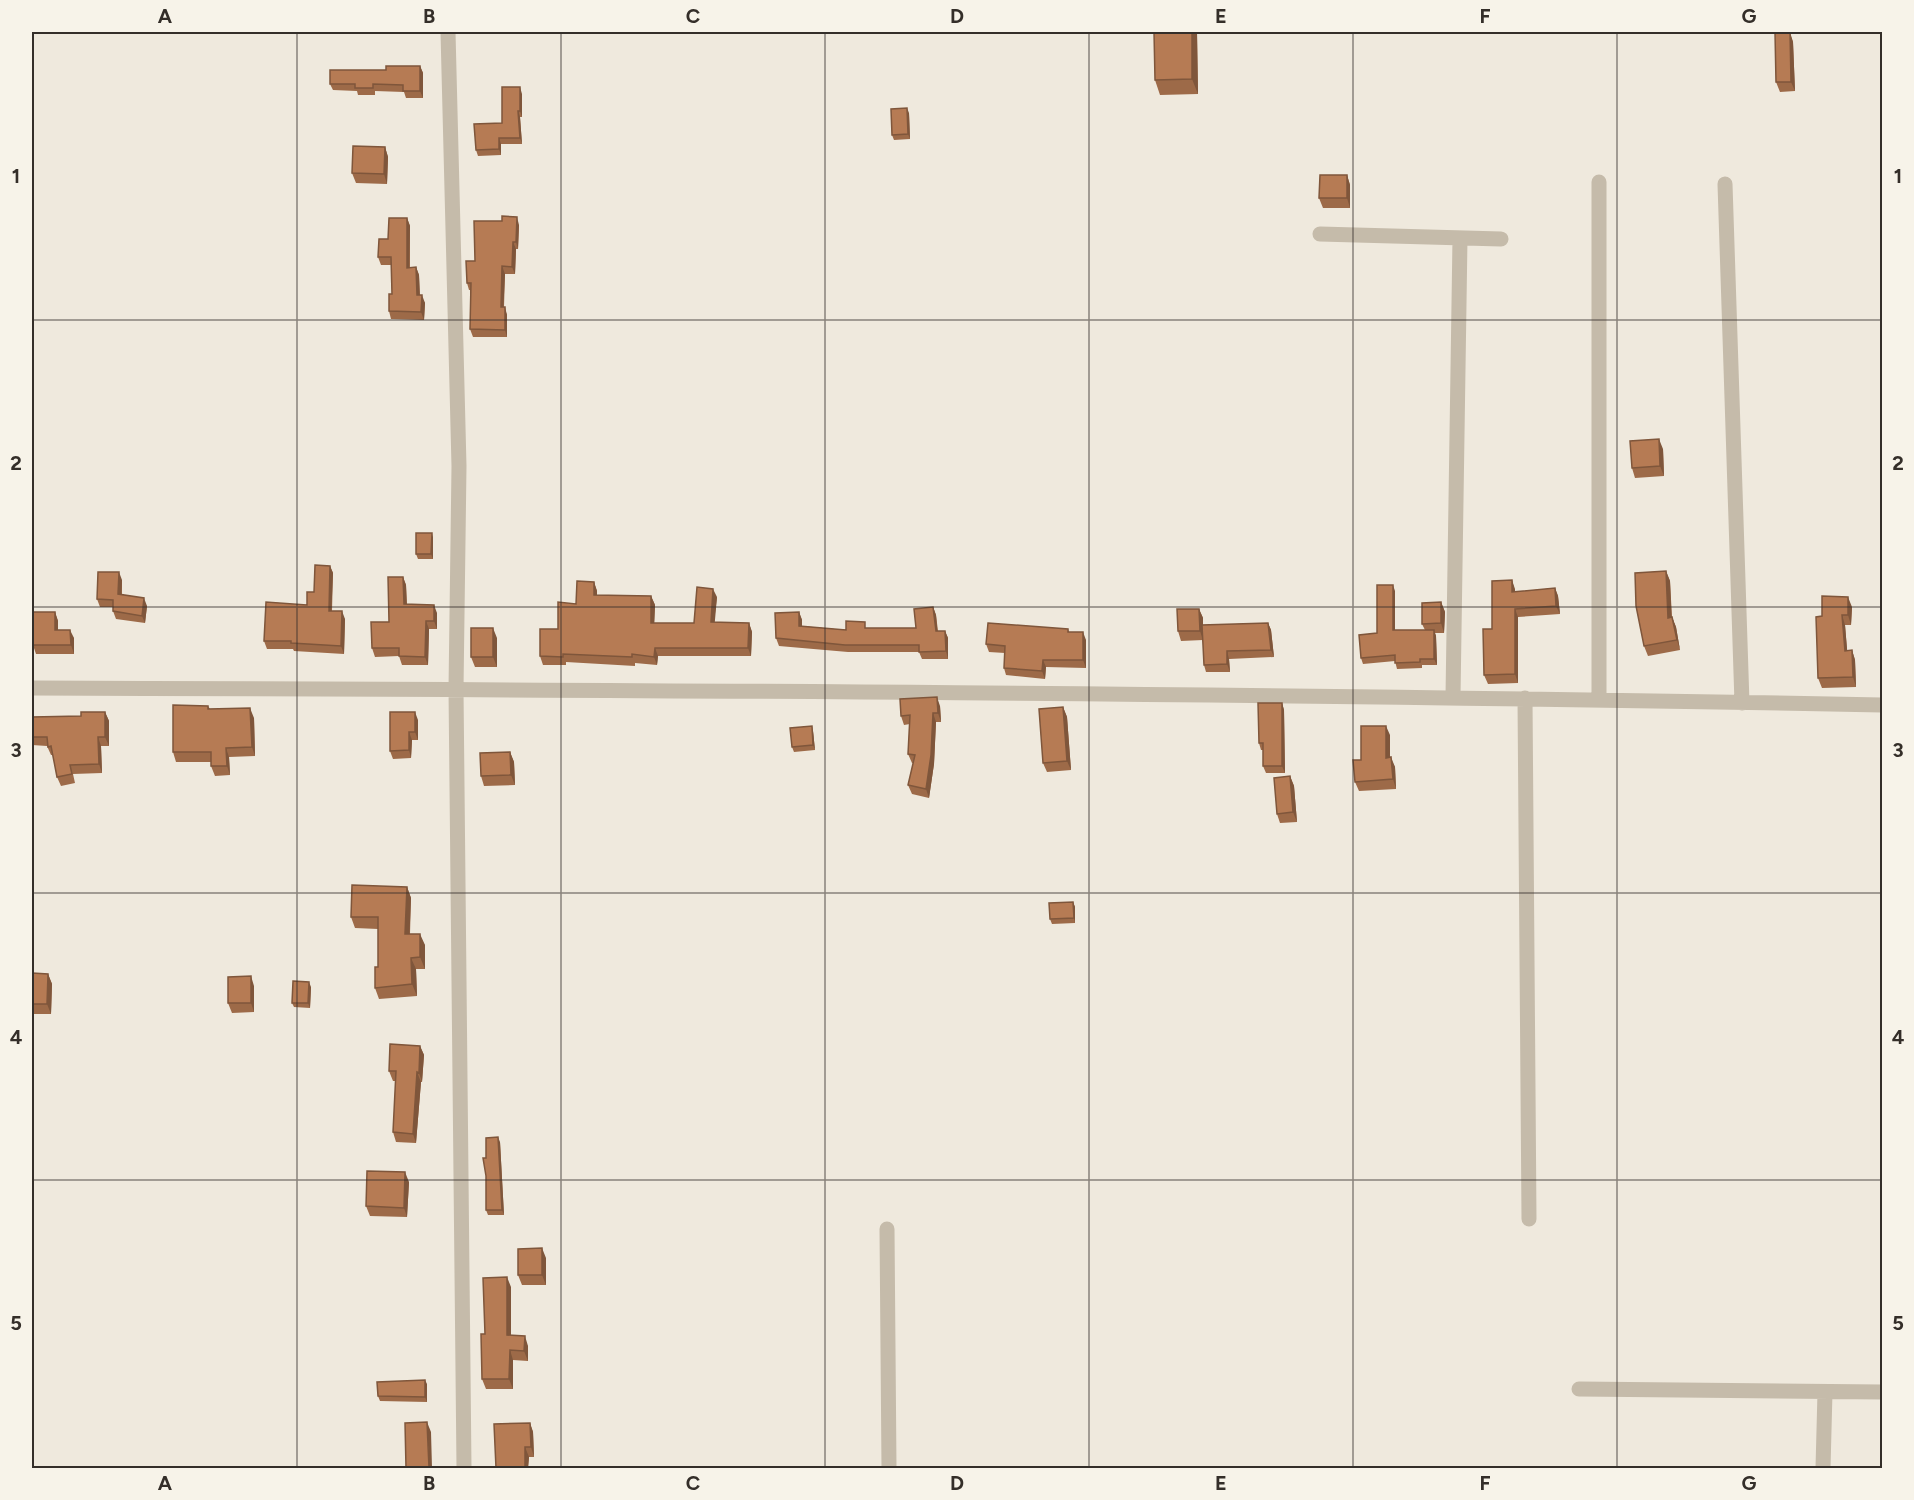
<svg xmlns="http://www.w3.org/2000/svg" width="1914" height="1500" font-family="Figtree,sans-serif">
<rect width="100%" height="100%" fill="#efe9dd"/>
<g fill="none" stroke-linecap="round" stroke-linejoin="round">
<!-- minor -->
<path stroke="#c5bbaa" stroke-width="15" d="M448,32L459,466L456,689L464,1468
M1599,182V700
M1725,184L1742,703
M1320,234L1501,239
M32,688C649,690 1266,693 1882,705
M1453,697L1460,238
M1525,698L1529,1219
M887,1229L889,1468
M1579,1389L1882,1392
M1823,1468L1825,1392"/>
</g>
<!-- wall -->
<path fill="#9d6a48" d="M1197,32L1198,94L1160,95L1155,80Z
M1782,33V32H1797V34H1790L1793,42L1795,91L1780,92L1776,82Z
M420,66L423,73V98H406L404,92L375,91V95H358L357,91L333,90L330,84L386,70Z
M522,94V117H520L522,144H501V155L478,156L476,150L502,123Z
M909,113L910,139L894,140L892,135Z
M385,147L388,157L387,184L356,183L352,173Z
M1347,175L1350,185V208H1323L1319,198Z
M407,218L410,226V268L416,267L419,275L420,295L425,303L424,320L391,319L389,311L392,294L391,265H381L378,257L388,239Z
M519,225L518,249H516L515,274H505L504,307L507,315V337H473L470,329V290H469L467,283L475,261Z
M1663,449L1664,476L1635,478L1632,468Z
M433,537V559H418L416,554Z
M330,566L333,573L332,611L345,619L344,654L294,651L293,649H267L264,641L307,605Z
M1666,571L1670,581L1672,617L1676,627L1680,650L1648,656L1644,646Z
M403,577L406,585L407,604L437,613V629H429L428,665H402L399,656L375,657L372,648L389,622Z
M122,580V594L147,606L145,623L116,619L113,611V607H100L97,599Z
M1512,580L1515,592L1555,588L1558,596L1560,614L1518,617V683L1488,684L1484,675L1492,629Z
M594,582L597,591V595L651,596L655,605L654,623H694L717,597L714,622L749,623L752,632L751,656H658L657,665L635,663V666L566,662V665H543L540,656L576,604Z
M1395,591V630H1425L1422,624L1441,602L1445,612L1444,633H1435L1436,636L1437,665H1422V668L1397,669L1395,661L1363,664L1361,658L1377,633Z
M933,607L936,615L938,631H945L948,638V659H922L919,652H848L779,646L776,638L799,612L802,620V626L846,630L867,628H916Z
M1852,607L1851,625H1845L1847,650H1852L1855,660L1856,687L1822,688L1818,678L1822,616Z
M1199,609L1203,618V625L1268,623L1271,630L1274,657L1229,659L1230,672H1206L1204,665L1203,640L1181,641L1178,631Z
M55,612L58,621V630L74,638V654H36L33,645Z
M1068,629L1069,632L1086,640V668L1046,667L1045,679L1006,675L1004,668L1005,653L989,652L986,644Z
M497,638V667H475L471,657Z
M1282,703L1284,710L1285,773H1266L1263,766V750H1261L1259,743Z
M208,706L210,709L254,718L255,756L229,757L230,775L215,776L211,766V762H176L173,752Z
M940,706L941,722H936L934,764L929,798L912,794L908,785L913,763H912L908,754L910,724L904,725L901,716Z
M1063,707L1067,717L1071,770L1047,772L1043,763Z
M105,712L109,721V746H101L102,773L73,774L75,783L61,786L57,777L53,755H51L47,746L32,745V717L81,716Z
M418,720V740H412L411,758L393,759L390,751Z
M813,731L815,750L794,752L792,747Z
M1390,735V758L1395,767L1396,789L1359,791L1355,782L1361,760Z
M510,752L514,762L515,785L484,786L481,776Z
M1290,776L1294,786L1297,822L1280,823L1277,814Z
M407,887L411,898L410,934L425,945V969H416L417,996L379,999L375,988L378,967V929L355,928L351,917Z
M1073,902L1075,907V923L1052,924L1050,919Z
M32,973L48,974L52,984L51,1014H32Z
M254,986V1012L232,1013L228,1003Z
M311,987L310,1008L294,1007L292,1003Z
M420,1046L424,1055L422,1082H421L416,1143L396,1142L393,1132L396,1081H393L389,1071Z
M500,1142L504,1215H488L486,1210V1158Z
M409,1182L407,1217L370,1216L366,1206Z
M546,1258V1285H522L518,1275Z
M511,1287V1336L528,1346V1361L513,1360V1389H486L482,1379L485,1334Z
M427,1384V1402L380,1401L378,1396Z
M530,1423L533,1432L534,1457H529L528,1468H491H496Z"/>
<!-- shaded-wall -->
<path fill="#7f563b" d="M1192,32H1197L1198,94L1192,79Z
M1790,32L1793,42L1795,91L1791,82Z
M420,66L423,73V98L420,91Z
M520,87L522,94V117L520,111Z
M907,108L909,113L910,139L908,134Z
M518,111L520,117L522,144L520,138Z
M499,138L501,144V155L499,149Z
M385,147L388,157L387,184L384,174Z
M1347,175L1350,185V208L1347,198Z
M517,217L519,225L518,249L516,242Z
M407,218L410,226L409,276L407,268Z
M513,242L516,249L515,274L512,267Z
M502,266L505,274L503,315L501,307Z
M416,267L419,275L420,303L417,295Z
M422,295L425,303L424,320L421,312Z
M505,307L507,315V337L505,330Z
M1659,439L1663,449L1664,476L1660,466Z
M432,533L433,537V559L431,554Z
M330,566L333,573L331,619L329,611Z
M1666,571L1670,581L1672,627L1668,618Z
M119,572L122,580L121,602L118,594Z
M403,577L406,585L407,612L404,604Z
M1512,580L1515,589V600L1512,592Z
M594,582L597,591V604L594,595Z
M1393,585L1395,591V636L1393,630Z
M1555,588L1558,596L1560,614L1556,606Z
M713,589L717,597L714,631L711,622Z
M651,596L655,605L654,632L651,623Z
M1848,597L1852,607L1851,625L1848,615Z
M144,598L147,606L145,623L142,616Z
M1441,602L1445,612L1444,633L1441,623Z
M434,605L437,613V629L434,621Z
M933,607L936,615L938,638L936,631Z
M1199,609L1203,618V640L1200,631Z
M1515,609L1518,617V683L1515,674Z
M342,611L345,619L344,654L341,646Z
M55,612L58,621V639L55,630Z
M799,612L802,620V633L799,626Z
M1842,615L1845,625L1848,660L1845,651Z
M1672,617L1676,627L1680,650L1677,640Z
M426,621L429,629L428,665L425,657Z
M749,623L752,632L751,656L748,648Z
M1268,623L1271,630L1274,657L1271,650Z
M493,628L497,638V667L493,657Z
M70,630L74,638V654L71,645Z
M1434,630L1436,636L1437,665L1434,659Z
M945,631L948,638V659L946,651Z
M1083,632L1086,640V668L1083,660Z
M655,648L658,656L657,665L654,657Z
M1852,650L1855,660L1856,687L1853,677Z
M1227,651L1229,659L1230,672L1227,664Z
M1043,660L1046,667L1045,679L1042,671Z
M937,697L940,706L941,722L938,713Z
M1282,703L1284,710L1285,773L1282,766Z
M1063,707L1067,717L1071,770L1067,761Z
M250,708L254,718L255,756L252,747Z
M105,712L109,721V746L105,737Z
M415,712L418,720V740L415,732Z
M933,713L936,722L934,764L929,798L926,789Z
M812,726L813,731L815,750L813,745Z
M1386,726L1390,735V768L1386,758Z
M409,732L412,740L411,758L409,750Z
M98,737L101,746L102,773L99,764Z
M226,748L229,757L230,775L227,766Z
M510,752L514,762L515,785L511,775Z
M1391,757L1395,767L1396,789L1393,779Z
M1290,776L1294,786L1297,822L1293,812Z
M407,887L411,898L409,946L405,934Z
M1073,902L1075,907V923L1074,918Z
M420,934L425,945V969L420,957Z
M411,958L416,969L417,996L412,984Z
M48,974L52,984L51,1014L47,1004Z
M251,976L254,986V1012L251,1003Z
M309,982L311,987L310,1008L308,1003Z
M420,1046L424,1055L422,1082L419,1073Z
M417,1072L421,1082L416,1143L413,1134Z
M498,1137L500,1142L504,1215L502,1210Z
M405,1172L409,1182L407,1217L404,1208Z
M542,1248L546,1258V1285L542,1275Z
M507,1277L511,1287V1345L507,1335Z
M525,1336L528,1346V1361L524,1351Z
M510,1350L513,1360V1389L509,1379Z
M425,1380L427,1384V1402L425,1397Z
M427,1422L431,1432L432,1468H429Z
M530,1423L533,1432L534,1457L531,1447Z
M525,1447L529,1457L528,1468H525Z"/>
<!-- building -->
<path fill="#b67b54" stroke="#7f563b" stroke-width="1.5" d="M1154,32H1192V79L1155,80Z
M1790,32L1791,82H1776L1775,33Z
M386,66H420V91H403V85L373,84V88H355V84H330V70H386Z
M502,87H520V111H518L520,138H499V149L476,150L474,124L502,123Z
M907,108L908,134L892,135L891,109Z
M353,146L385,147L384,174L352,173Z
M1320,175H1347V198H1319Z
M502,216L517,217L516,242H513L512,267L502,266L501,307H505V330L470,329L471,283H467L466,261H475L474,221H502Z
M389,218H407V268L416,267L417,295H422L421,312L389,311V294H392L391,257H378L379,239H388Z
M1659,439L1660,466L1632,468L1630,441Z
M416,533H432L431,554H416Z
M315,565L330,566L329,611H342L341,646L291,643V641H264L266,602L307,605V592H314Z
M1666,571L1668,618L1672,617L1677,640L1644,646L1636,606L1635,573Z
M98,572H119L118,594L144,598L142,616L113,611V600L97,599Z
M388,577H403L404,604L434,605V621H426L425,657L399,656V648H372L371,622H389Z
M1512,580V592L1555,588L1556,606L1515,609V674L1484,675L1483,629H1492V581Z
M577,581L594,582V595L651,596V623H694L697,587L713,589L711,622L749,623L748,648H655L654,657L632,654V657L563,654V657L540,656V629H558V602L576,604Z
M1377,585H1393V630H1434V659H1420V662L1395,663V655L1361,658L1359,635L1377,633Z
M1822,596L1848,597V615H1842L1845,651L1852,650L1853,677L1818,678L1816,617L1822,616Z
M1441,602V623L1422,624V603Z
M933,607L936,631H945L946,651L919,652V645H845L776,638L775,613L799,612V626L846,630V621L865,622V628H916L914,609Z
M1177,609H1199L1200,631H1178Z
M33,612H55V630H70L71,645H33Z
M988,623L1068,629V632H1083V660H1043L1042,671L1004,668L1005,646L986,644Z
M1268,623L1271,650L1227,651V664L1204,665L1202,625Z
M471,628H493V657H471Z
M937,697L938,713H933L931,755L926,789L908,785L915,755L908,754L910,715L901,716L900,699Z
M1258,703H1282V766H1263V743H1259Z
M173,705L208,706V709L250,708L252,747L226,748L227,766H211V752H173Z
M1063,707L1067,761L1043,763L1039,709Z
M81,712H105V737H98L99,764L70,765L72,774L57,777L51,746L48,747L47,737H32V717L81,716Z
M390,712H415V732H409V750L390,751Z
M812,726L813,745L792,747L790,728Z
M1361,726H1386V758L1391,757L1393,779L1355,782L1353,760H1361Z
M510,752L511,775L481,776L480,753Z
M1290,776L1293,812L1277,814L1274,778Z
M352,885L407,887L405,934H420V957L411,958L412,984L375,988V967H378V917H351Z
M1073,902L1074,918L1050,919L1049,903Z
M32,973L48,974L47,1004H32Z
M251,976V1003H228V977Z
M293,981L309,982L308,1003H292Z
M390,1044L420,1046L419,1073L417,1072L413,1134L393,1132L396,1071H389Z
M498,1137L502,1210H486V1176L483,1158H486V1138Z
M367,1171L405,1172L404,1208L366,1206Z
M542,1248V1275H518V1249Z
M507,1277V1335L525,1336L524,1351L510,1350L509,1379H482L481,1334H485L483,1278Z
M425,1380V1397L378,1396L377,1382Z
M427,1422L429,1468H406L405,1423Z
M530,1423L531,1447H525V1468H491H496L494,1424Z"/>
<!-- grid -->
<path fill="none" stroke="#342e29" stroke-width="1.5" stroke-opacity="0.55" d="M297,32V1468M561,32V1468M825,32V1468M1089,32V1468M1353,32V1468M1617,32V1468M32,320H1882M32,607H1882M32,893H1882M32,1180H1882"/>
<!-- border -->
<rect width="1914" height="1500" fill="none" stroke="#f7f3e9" stroke-width="66"/>
<rect x="33" y="33" width="1848" height="1434" fill="none" stroke="#342e29" stroke-width="2"/>
<g font-size="20" text-anchor="middle" font-weight="bold" fill="#342e29">
<text x="165" y="23">A</text>
<text x="429" y="23">B</text>
<text x="693" y="23">C</text>
<text x="957" y="23">D</text>
<text x="1221" y="23">E</text>
<text x="1485" y="23">F</text>
<text x="1749" y="23">G</text>
<text x="16" y="183">1</text>
<text x="1898" y="183">1</text>
<text x="16" y="470">2</text>
<text x="1898" y="470">2</text>
<text x="16" y="757">3</text>
<text x="1898" y="757">3</text>
<text x="16" y="1044">4</text>
<text x="1898" y="1044">4</text>
<text x="16" y="1330">5</text>
<text x="1898" y="1330">5</text>
<text x="165" y="1490">A</text>
<text x="429" y="1490">B</text>
<text x="693" y="1490">C</text>
<text x="957" y="1490">D</text>
<text x="1221" y="1490">E</text>
<text x="1485" y="1490">F</text>
<text x="1749" y="1490">G</text>
</g>
</svg>
